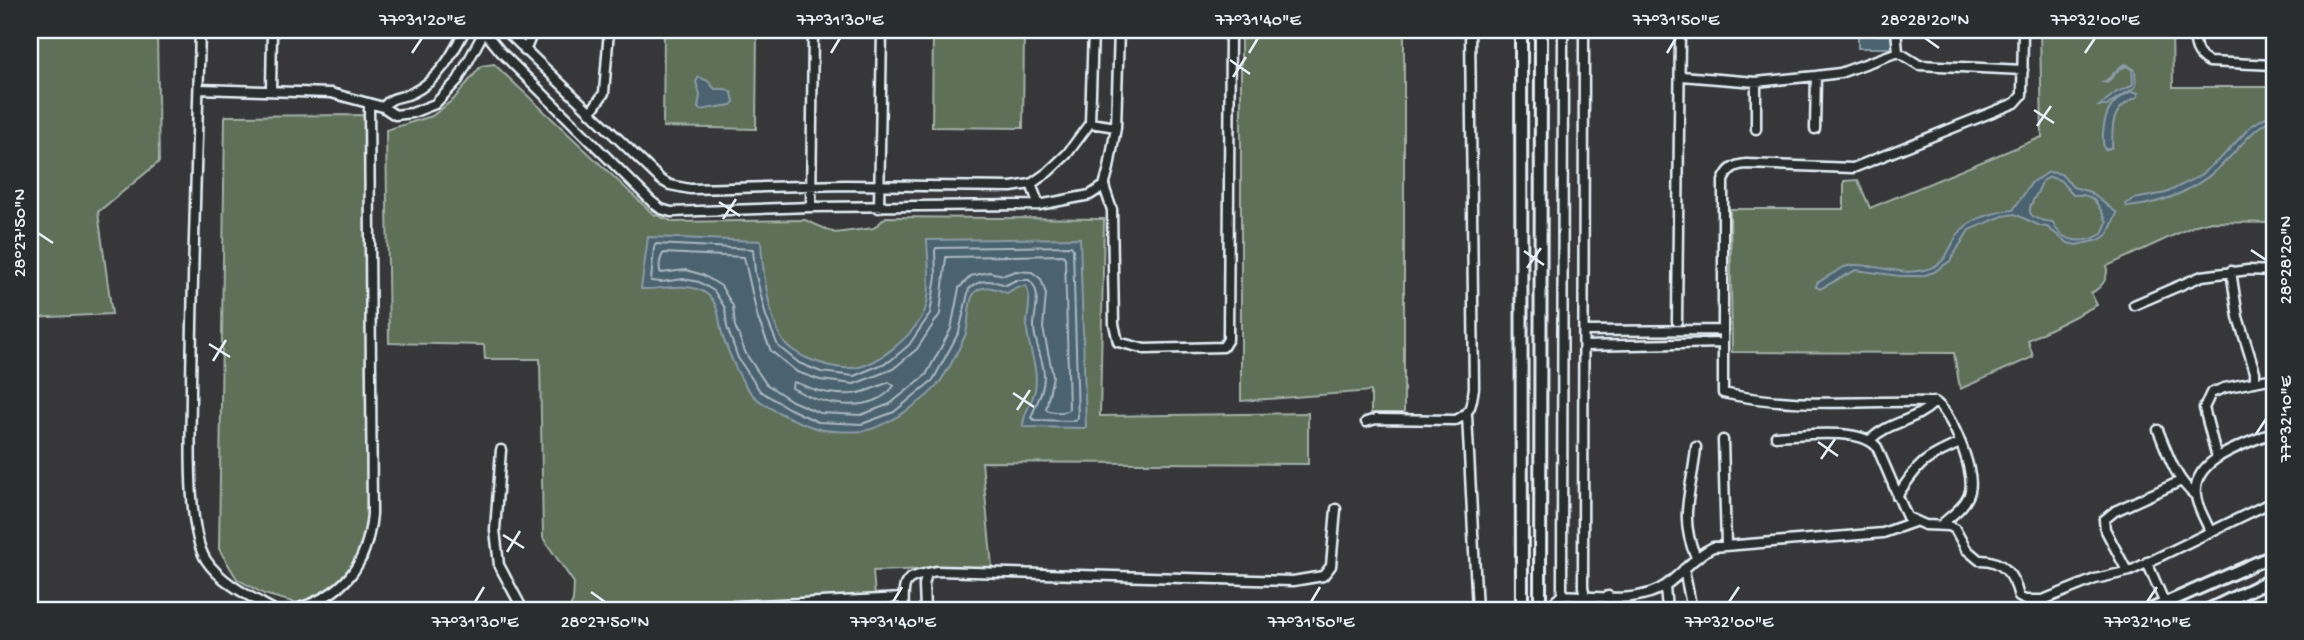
<svg xmlns="http://www.w3.org/2000/svg" width="2304" height="640" font-family="'Gochi Hand',sans-serif">
<rect width="100%" height="100%" fill="#37373a"/>
<filter id="ink" filterUnits="userSpaceOnUse"><feTurbulence type="fractalNoise" baseFrequency=".0143" numOctaves="2"/><feDisplacementMap in="SourceGraphic" scale="14" xChannelSelector="R" yChannelSelector="G"/><feConvolveMatrix kernelMatrix="1 2 1 2 8 2 1 2 1" color-interpolation-filters="sRGB"/></filter>
<g filter="url(#ink)">
<!-- green -->
<path fill="#5e7059" stroke="#a3b0a8" stroke-width="2" d="M30,30H157L159,162L98,212L112,314L30,318Z
M664,30H757L756,129L663,127Z
M933,30H1024L1023,128L932,127Z
M1241,30H1404V413H1371V391L1241,401Z
M2040,30H2172L2173,87H2274V223L2207,222L2196,225L2107,266C2108,279 2103,287 2091,293L2097,305L2028,340L2033,357L1960,389L1954,353L1732,352L1730,209H1844V181L1858,180L1870,208L2042,137Z
M494,64L653,214L674,222L805,220L835,233L874,228L886,217L1104,219L1100,416L1308,413V464L982,462L992,567L873,571L875,596L626,610H569L573,601L574,583L543,538L540,359H485L484,345L389,343L386,130L432,116L454,99L481,66Z
M365,115L373,540L367,560L352,580L331,600L296,603L264,594L237,579L219,549L225,116Z"/>
<!-- water -->
<path fill="#4c6370" stroke="#8a9ca6" stroke-width="2" fill-rule="evenodd" d="M1858,35H1892V48H1858Z
M2126,64L2135,70L2136,86C2130,93 2117,96 2107,106H2099C2104,103 2110,96 2117,92C2123,89 2128,89 2133,84L2132,70L2127,66L2119,69L2107,83L2103,82C2113,78 2115,67 2126,64Z
M699,77L708,81L715,89H726L732,93L734,102L731,105L700,110L698,108L700,95L696,82Z
M2132,91L2138,93V96C2134,99 2128,101 2124,105C2110,116 2113,132 2112,147L2105,150C2102,144 2103,140 2103,133C2105,111 2112,100 2132,91Z
M2274,112V118C2254,128 2244,142 2229,158C2202,187 2166,204 2127,207L2126,204L2134,199L2166,193L2198,177L2222,157L2251,126Z
M2049,172L2061,174L2073,187L2090,192L2117,213L2108,234L2099,240L2076,245L2068,243L2047,227L2040,226L2015,214L2003,216L1969,230L1950,261L1934,272L1922,276H1900L1856,270L1820,289L1816,287L1817,283L1844,267L1853,265C1876,264 1900,276 1924,270C1949,264 1946,251 1959,233C1970,218 1996,212 2013,210L2032,182ZM2050,177L2060,180L2073,195C2095,193 2097,203 2107,222L2102,234C2085,244 2061,244 2053,222C2011,218 2038,200 2042,181Z
M648,237L761,241C762,266 769,321 783,341C788,348 801,356 809,359C822,364 836,369 851,368C876,368 916,333 925,310C932,291 928,261 927,240L1080,238L1086,428L1023,427C1023,412 1032,404 1035,390C1039,369 1029,351 1027,330C1026,314 1033,301 1026,286L1017,287L1007,293C997,289 981,282 973,295C967,306 970,324 965,336C958,351 949,370 939,383C927,400 884,428 863,431C851,432 828,432 816,428C799,423 766,408 754,396C740,382 731,358 724,340C718,325 721,306 708,295C691,280 663,290 641,289Z"/>
<g fill="none" stroke-linecap="round" stroke-linejoin="round">
<!-- shore -->
<path stroke="#aab8c2" stroke-width="2" d="M656,244L753,249L755,272L766,316L778,346L799,363L821,372L854,376L890,361L909,345L930,314L936,276L935,251L936,248L1071,246L1073,249L1078,418L1075,421L1035,420L1031,418C1036,403 1044,392 1044,376C1044,359 1034,343 1034,327C1034,310 1043,292 1029,280H1016L1006,285C991,280 981,278 969,289L959,332L933,380L894,412L862,424L818,422L788,408L760,391L738,358L727,327L725,308L714,291L699,282L684,279L661,282L651,281L654,247Z
M664,253L744,257L758,319L771,351L797,372L820,380L854,384L893,369L917,349L940,314L946,257L1063,255L1065,258L1069,410C1064,413 1050,413 1046,409L1053,376L1043,328L1046,294L1041,279L1032,272L1016,271L1004,275L989,272L971,276L959,288L951,329L926,375L890,404L861,415L820,413L792,401L766,384L746,354L735,326L733,306L721,286L703,275L686,270L661,273C658,268 660,257 664,253Z
M793,382C802,384 810,389 819,391C850,398 861,394 889,382L894,386C871,416 820,405 792,388Z"/>
<defs>
<path id="street" d="M200,30C197,151 192,271 191,392C191,431 186,529 206,560C221,583 251,597 274,610
M483,30L501,52L652,202L661,209L671,212L811,207L1039,205L1090,195L1104,186L1109,168L1116,127L1119,30
M505,30L661,180L670,185L690,189L845,185L1011,187L1031,184L1048,172L1067,154L1090,123L1093,30
M1584,30L1583,587L1588,610
M1896,30L1898,52L1919,65L2023,70
M2194,30C2195,45 2195,55 2209,62L2274,65
M2254,32V30
M525,51L534,30
M1681,76L1756,82L1816,76L1840,73L1898,52
M1756,82V129
M199,89L331,93L383,107L395,115L412,113L435,104L458,80L485,30
M271,91L272,30
M383,107C393,95 399,99 412,93C439,80 452,55 465,30
M590,113L604,93L609,30
M1090,123L1116,127
M1815,129L1816,76
M1031,184L1039,205
M1104,186L1112,210L1114,324L1118,342L1145,349L1223,347L1228,339L1230,30
M811,207L813,30
M879,208L882,30
M2231,271L2238,317L2255,372V382
M2134,305L2202,276L2248,270L2274,271
M1677,321L1680,30
M1584,331L1723,330
M1584,346L1723,343
M1467,415L1477,610
M1366,422L1376,419L1456,420C1472,412 1471,405 1474,388L1470,30
M2158,430C2168,454 2175,479 2196,496
M1776,436C1803,435 1860,427 1877,447L1907,517L1925,525L1949,526L1955,529L1966,549L1979,560C2003,559 2014,575 2019,597L2025,600H2043L2095,579L2130,571L2274,501
M1871,439C1890,421 1915,422 1935,402
M1723,440L1726,545
M1696,447C1693,488 1677,516 1696,557
M501,450L495,530L499,565L523,610
M2217,458L2204,408L2211,393L2224,388L2274,378
M1897,496C1920,462 1923,459 1960,443
M1942,524C1952,515 1967,505 1970,491C1975,471 1952,413 1935,402C1864,400 1793,409 1723,393V181C1728,169 1734,165 1746,164L1853,168L2015,103L2022,95L2023,30
M2210,531C2206,521 2197,507 2196,496C2191,458 2247,444 2274,432
M2147,562L2165,604
M1684,569L1692,610
M2127,571L2105,529L2104,520L2115,511L2181,481
M1665,586L1667,610
M1562,595C1594,596 1638,605 1666,585C1683,573 1694,556 1713,547L1883,533L1914,522
M1608,596L1610,610
M293,610C344,595 367,567 372,514L369,103
M653,610L903,598
M904,610C902,575 906,579 936,571L1293,581L1323,576L1331,566L1336,509
M925,610L924,585L927,573
M1545,610L1562,595L1563,30
M2252,610L2274,599"/>
<path id="secondary" d="M1521,30L1522,610
M1540,610L1541,30
M2150,610L2274,555
M2208,610L2274,578"/>
</defs>
<!-- street casing -->
<use href="#street" stroke="#e8f1f8" stroke-width="13"/>
<!-- secondary casing -->
<use href="#secondary" stroke="#e8f1f8" stroke-width="16"/>
<!-- street -->
<use href="#street" stroke="#2a2d2e" stroke-width="8"/>
<!-- secondary -->
<use href="#secondary" stroke="#2a2d2e" stroke-width="10"/>
</g>
</g>
<!-- ticks -->
<path fill="none" stroke="#e8f1f8" stroke-width="2.5" d="M1925,38L1939,48M412,53L422,38M831,53L840,38M1249,53L1258,38M1667,53L1676,38M2085,53L2095,38M1230,60L1250,74M1233,77L1246,57M2034,110L2054,123M2037,126L2051,106M719,202L740,216M723,219L736,199M38,233L53,243M2251,250L2266,260M1524,251L1544,265M1527,268L1541,248M209,344L230,357M213,361L226,340M1013,393L1034,407M1017,410L1030,390M2256,434L2266,419M1818,442L1838,456M1821,459L1835,439M503,535L524,548M507,552L520,531M591,592L605,602M475,602L484,587M893,602L902,587M1311,602L1320,587M1729,602L1739,587M2147,602L2157,587"/>
<!-- margin -->
<rect width="2304" height="640" fill="none" stroke="#2a2d2e" stroke-width="77"/>
<rect x="38" y="38" width="2228" height="564" fill="none" stroke="#e8f1f8" stroke-width="2.5"/>
<g font-size="18" text-anchor="middle" fill="#e8f1f8">
<text x="422" y="25">77°31'20"E</text>
<text x="840" y="25">77°31'30"E</text>
<text x="1258" y="25">77°31'40"E</text>
<text x="1676" y="25">77°31'50"E</text>
<text x="1925" y="25">28°28'20"N</text>
<text x="2095" y="25">77°32'00"E</text>
<text transform="translate(19 233) rotate(-90)" y="6">28°27'50"N</text>
<text transform="translate(2285 260) rotate(-90)" y="6">28°28'20"N</text>
<text transform="translate(2285 419) rotate(-90)" y="6">77°32'10"E</text>
<text x="475" y="627">77°31'30"E</text>
<text x="605" y="627">28°27'50"N</text>
<text x="893" y="627">77°31'40"E</text>
<text x="1311" y="627">77°31'50"E</text>
<text x="1729" y="627">77°32'00"E</text>
<text x="2147" y="627">77°32'10"E</text>
</g>
</svg>
